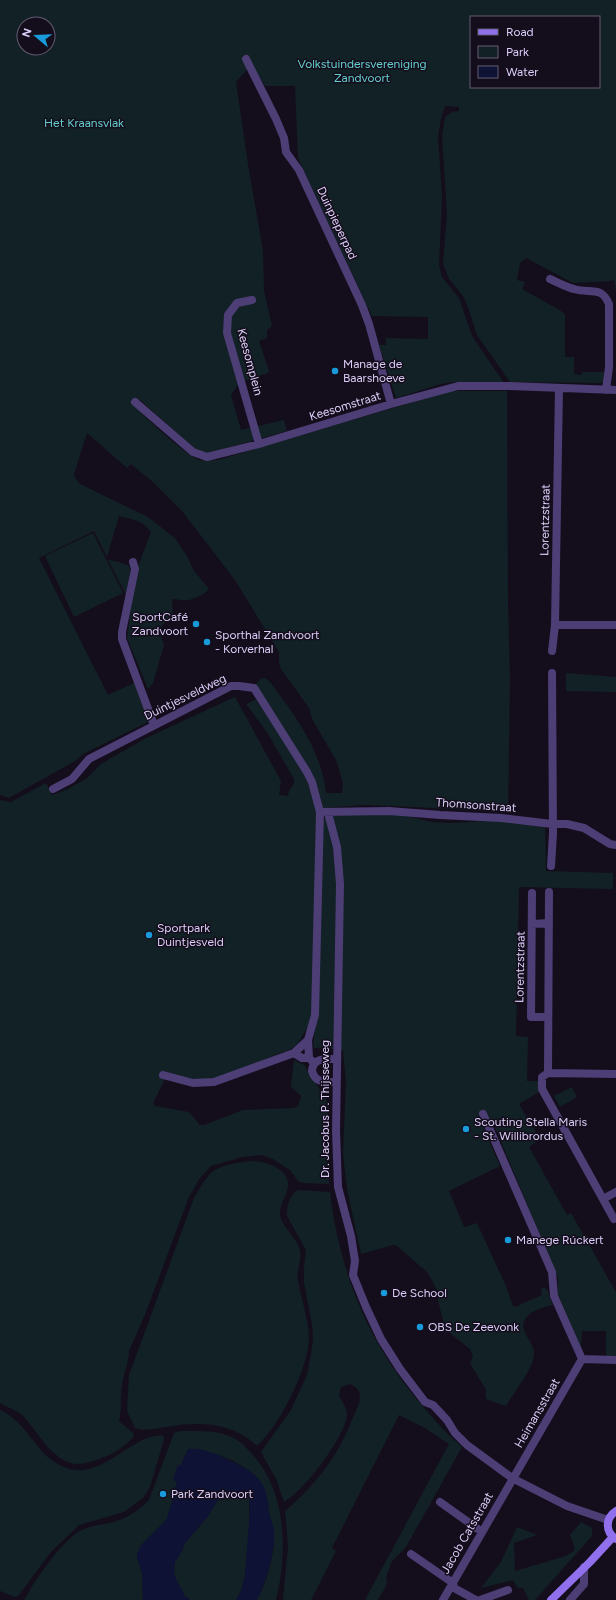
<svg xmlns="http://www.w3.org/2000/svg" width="616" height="1600" font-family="Figtree,sans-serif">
<rect width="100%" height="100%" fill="#140e1c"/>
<!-- green -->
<path fill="#122125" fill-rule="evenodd" d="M0,0H616V290L614,280L611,281L573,283L526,258L520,263L517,280L525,282L522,289L561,311L565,315V357H574V374L582,375V372H605V383L510,382L477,335L467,304L463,296L449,279L443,264L447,214L442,136L445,117L452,112L459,111V107L445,106L441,119L438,136L442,197L439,265L442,277L459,298L472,336L504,383L453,382L441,384L396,398L379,345H386V338L428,339V317L372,316L298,158L295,86H265L252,64L236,82L248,164L263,251L264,291L272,326L267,330V338L259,341L269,371L268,373L240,382L231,395L241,430L284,420L287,431L213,452L205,453L196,450L140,400L134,405C143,416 187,456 199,460C205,461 212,460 218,460L450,391H507L508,604L510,679L508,812L395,806L363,805L324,808L322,807L317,786L313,775L255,685L261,679L265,678L270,682C296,717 321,749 326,793H342L343,783L336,760L312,719L309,708L281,669L279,663V652L235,580L182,511L154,483L131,464L127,468L87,433L74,474L75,478L80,484L148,517L175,538L187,556L194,571L209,589C205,594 195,599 188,600C183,601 178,599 172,599L173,613L160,628L159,632L164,645L153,683L148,689L127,638L136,572L151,532C142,520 134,520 119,516L107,557L94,531L39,558L108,695L136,682L150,721L83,754L75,761L9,798L0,795ZM471,17H599V87H471ZM24,24H48V48H24Z
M93,533L123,593L74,617L45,556Z
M108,560L119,562L129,566L130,570L126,595Z
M566,673L616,677V692L566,691Z
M235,697L281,781L279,795L288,796L289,791L294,783V779L267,732L246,704L256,699L305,774L313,795L316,811L315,955L311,1023C299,1037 301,1049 280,1053L214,1080L165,1079L153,1103L155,1106L189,1112L200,1125H204L243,1110L294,1108L298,1106L301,1096L291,1087L294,1060L304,1065L325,1097L328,1104L327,1135L329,1184L304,1183L298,1181L290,1170L273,1159L262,1155L242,1157L211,1166L200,1178L189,1197L146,1312L129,1351C129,1363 123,1374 122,1386C120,1398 122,1409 119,1421L133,1433L134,1436C125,1447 112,1455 99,1459C92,1461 85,1464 78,1464C54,1464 38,1432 24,1417C17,1410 8,1408 0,1403V800L11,802L46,783L52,795L66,790L87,778L101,764L146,738Z
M384,813L412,817L431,822L450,823L509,820L545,823L546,871L613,873V889L519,887L516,1036L528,1037L527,1081H541V1091L519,1104L540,1139L529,1147L567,1215L571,1213L616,1292V1357H606V1331H582L581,1348L558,1295V1278L495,1127L481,1114L478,1116L500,1166L449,1191L464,1227L477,1223L506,1286L513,1306L515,1307L542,1295L541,1289L544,1287L548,1291V1293L553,1305C542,1307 519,1314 524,1330C526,1339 535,1344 534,1355C532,1371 514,1392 506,1406L486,1399V1390L470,1363L473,1357L470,1349L450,1333L443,1321L438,1300V1292L428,1273L397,1246L393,1245L361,1254L347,1189L343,1154L346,1082L343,1050C331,1050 327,1046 314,1048C312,1036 317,1025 318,1013L322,823L325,818L329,816Z
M572,1087L577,1097L560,1107L554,1096Z
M253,1161C266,1161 291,1170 288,1187C286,1198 277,1208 281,1219C286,1230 297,1239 300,1250C302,1260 296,1270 298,1280C301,1299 308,1317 309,1337C309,1367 280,1425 258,1445H256C232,1422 197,1421 166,1427C155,1428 146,1432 135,1428L127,1411L129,1375L194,1198C198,1191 206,1177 212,1172C223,1164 241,1162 253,1161Z
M298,1190L330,1192C340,1276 370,1347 426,1410C437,1423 449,1436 462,1447L406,1547L392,1561L386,1577L387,1584L378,1600H365L449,1444L425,1428L399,1415L332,1548L336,1551L311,1600H283L288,1546L285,1511C316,1484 336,1459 352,1420C357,1407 368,1392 350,1384L341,1387L339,1396C342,1401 346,1407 347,1413C348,1434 302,1493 284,1502L277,1481L261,1452L291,1410L307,1375L311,1355L313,1340L312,1324L304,1283V1268L306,1250L287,1216C286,1207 290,1194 298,1190Z
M0,1410C28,1423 33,1449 56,1463C88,1483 112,1456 139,1442C146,1437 154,1436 163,1435L164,1439L150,1487L143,1498L124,1512L79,1525L50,1553L19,1595L15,1597L0,1591Z
M181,1431C196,1431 215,1430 229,1436C238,1439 245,1446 251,1453C287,1491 288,1552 276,1600H257C267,1582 275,1553 274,1533L262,1483C246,1463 215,1451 190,1449L187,1451L174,1480L177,1482L167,1519L137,1557L142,1574L143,1600H24C36,1579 60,1543 80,1531C89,1526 100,1525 110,1523C125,1519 138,1512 149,1500L174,1433Z
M231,1491C239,1491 245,1491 249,1498V1532L245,1575L241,1591L236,1600H190L185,1596L176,1579L174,1572L175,1562L182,1551L185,1543L208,1516L217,1501L225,1493Z
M581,1522L592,1528V1536L535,1600H529L523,1588H518L513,1580L481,1588L501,1562L517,1527L537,1535L514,1543L515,1571L566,1556L574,1551L575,1549L570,1535Z"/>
<!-- water -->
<path fill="#0e1335" d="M188,1449C201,1447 217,1454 229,1460C241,1466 253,1471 261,1482C267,1491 268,1501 269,1512C270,1519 274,1525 274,1532C276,1549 265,1586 257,1600H236L241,1591L245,1575L250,1509L249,1498L247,1494L243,1492L231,1491L222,1496L217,1501L208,1516L185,1543L182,1551L175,1562L174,1572L176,1579L185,1596L190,1600H143L142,1574L137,1557V1554L141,1545L167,1519L177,1482L173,1480L178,1465H181Z"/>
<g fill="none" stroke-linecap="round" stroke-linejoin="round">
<!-- street -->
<path stroke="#4d3e76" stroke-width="8" d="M246,59L276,119L284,138L286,152L299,170L362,305L369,324L391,404
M550,279C557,282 566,287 574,289C590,294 601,285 609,304V367L606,390
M252,300L237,303L228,315L227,333L259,444
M135,402L193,452L207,457L259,444L391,404L458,386H510L616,390
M133,562L135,569L122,632V639L154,725
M555,625H616
M552,651L555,625L559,388
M53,789L72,779L89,759L231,686H239L254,688L307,772L312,782L320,812L389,811L440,815L501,818L552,824H567L584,828L610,844L616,845
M328,813L337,847L340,884L336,1131L338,1187L351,1236L355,1261L353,1275L366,1307L381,1339L400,1369L425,1402L433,1405L447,1420L455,1433L467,1445L512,1478L567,1506L608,1520
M551,866L553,833L552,673
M549,892L548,1073L616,1074
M532,893L531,1017H548
M532,924L549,923
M294,1053L302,1058H309
M314,1063L309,1058L308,1040L315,1015L320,812
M548,1073L542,1077V1089L614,1219
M163,1075L193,1083L214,1082L294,1053L308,1040
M336,1082C326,1082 315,1083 312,1071C313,1057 326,1059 337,1059
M483,1114L552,1272L554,1296L582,1359
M603,1199L616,1192
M582,1359L616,1360
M440,1502L482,1532
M411,1554L453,1583L454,1588L476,1600
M443,1600L582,1359
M480,1600L508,1590
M570,1600L584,1584V1567"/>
<!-- secondary -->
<path stroke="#9170ee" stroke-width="8" d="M616,1511C605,1518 605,1532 616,1539
M551,1600L590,1562L613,1537"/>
</g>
<!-- markers -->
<g fill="#199adb" stroke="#140e1c" stroke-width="1.5">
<circle cx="335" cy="371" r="4"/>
<circle cx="196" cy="624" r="4"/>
<circle cx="207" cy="642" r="4"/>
<circle cx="149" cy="935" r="4"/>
<circle cx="466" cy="1129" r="4"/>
<circle cx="508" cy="1240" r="4"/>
<circle cx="384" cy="1293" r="4"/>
<circle cx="420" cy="1327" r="4"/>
<circle cx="163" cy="1494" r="4"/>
</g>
<g text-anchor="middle" stroke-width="3" stroke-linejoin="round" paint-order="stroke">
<!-- park labels -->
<g font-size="12" fill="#64d0ce" stroke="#140e1c">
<text x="362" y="68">Volkstuindersvereniging<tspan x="362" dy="14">Zandvoort</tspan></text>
<text x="84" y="127">Het Kraansvlak</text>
</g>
<!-- street labels -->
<g font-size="12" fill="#ddcef9" stroke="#140e1c">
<text transform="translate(337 223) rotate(65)" y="4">Duinpieperpad</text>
<text transform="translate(250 362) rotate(75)" y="4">Keesomplein</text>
<text transform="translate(345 406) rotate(-17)" y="4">Keesomstraat</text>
<text transform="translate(545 520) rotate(-89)" y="4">Lorentzstraat</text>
<text transform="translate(185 697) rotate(-26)" y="4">Duintjesveldweg</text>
<text transform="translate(476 805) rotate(4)" y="4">Thomsonstraat</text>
<text transform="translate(520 967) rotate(-89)" y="4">Lorentzstraat</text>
<text transform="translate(325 1109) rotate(-90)" y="4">Dr. Jacobus P. Thijsseweg</text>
<text transform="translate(537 1413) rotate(-60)" y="4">Heimansstraat</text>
<text transform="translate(467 1533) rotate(-60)" y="4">Jacob Catsstraat</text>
</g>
<!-- poi labels -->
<g font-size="12" fill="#ddcef9" stroke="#140e1c" text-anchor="start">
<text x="343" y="368">Manage de<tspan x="343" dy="14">Baarshoeve</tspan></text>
<text x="188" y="621" text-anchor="end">SportCafé<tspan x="188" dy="14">Zandvoort</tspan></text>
<text x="215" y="639">Sporthal Zandvoort<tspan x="215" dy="14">- Korverhal</tspan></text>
<text x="157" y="932">Sportpark<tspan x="157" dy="14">Duintjesveld</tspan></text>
<text x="474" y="1126">Scouting Stella Maris<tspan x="474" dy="14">- St. Willibrordus</tspan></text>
<text x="516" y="1244">Manege Rúckert</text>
<text x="392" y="1297">De School</text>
<text x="428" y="1331">OBS De Zeevonk</text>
<text x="171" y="1498">Park Zandvoort</text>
</g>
</g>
<!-- legend -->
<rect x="470" y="16" width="130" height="72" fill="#140e1c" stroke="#645b74"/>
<rect x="478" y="29" width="20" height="6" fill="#9170ee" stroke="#645b74"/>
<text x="506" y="36" font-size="12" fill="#ddcef9">Road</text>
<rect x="478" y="46" width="20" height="12" fill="#122125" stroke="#645b74"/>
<text x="506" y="56" font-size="12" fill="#ddcef9">Park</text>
<rect x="478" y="66" width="20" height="12" fill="#0e1335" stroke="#645b74"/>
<text x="506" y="76" font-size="12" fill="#ddcef9">Water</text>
<!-- north arrow -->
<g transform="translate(36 36) rotate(289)"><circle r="19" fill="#140e1c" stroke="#645b74"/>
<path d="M0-3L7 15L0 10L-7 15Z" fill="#199adb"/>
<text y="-6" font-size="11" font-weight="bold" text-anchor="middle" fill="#ddcef9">N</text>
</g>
</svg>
